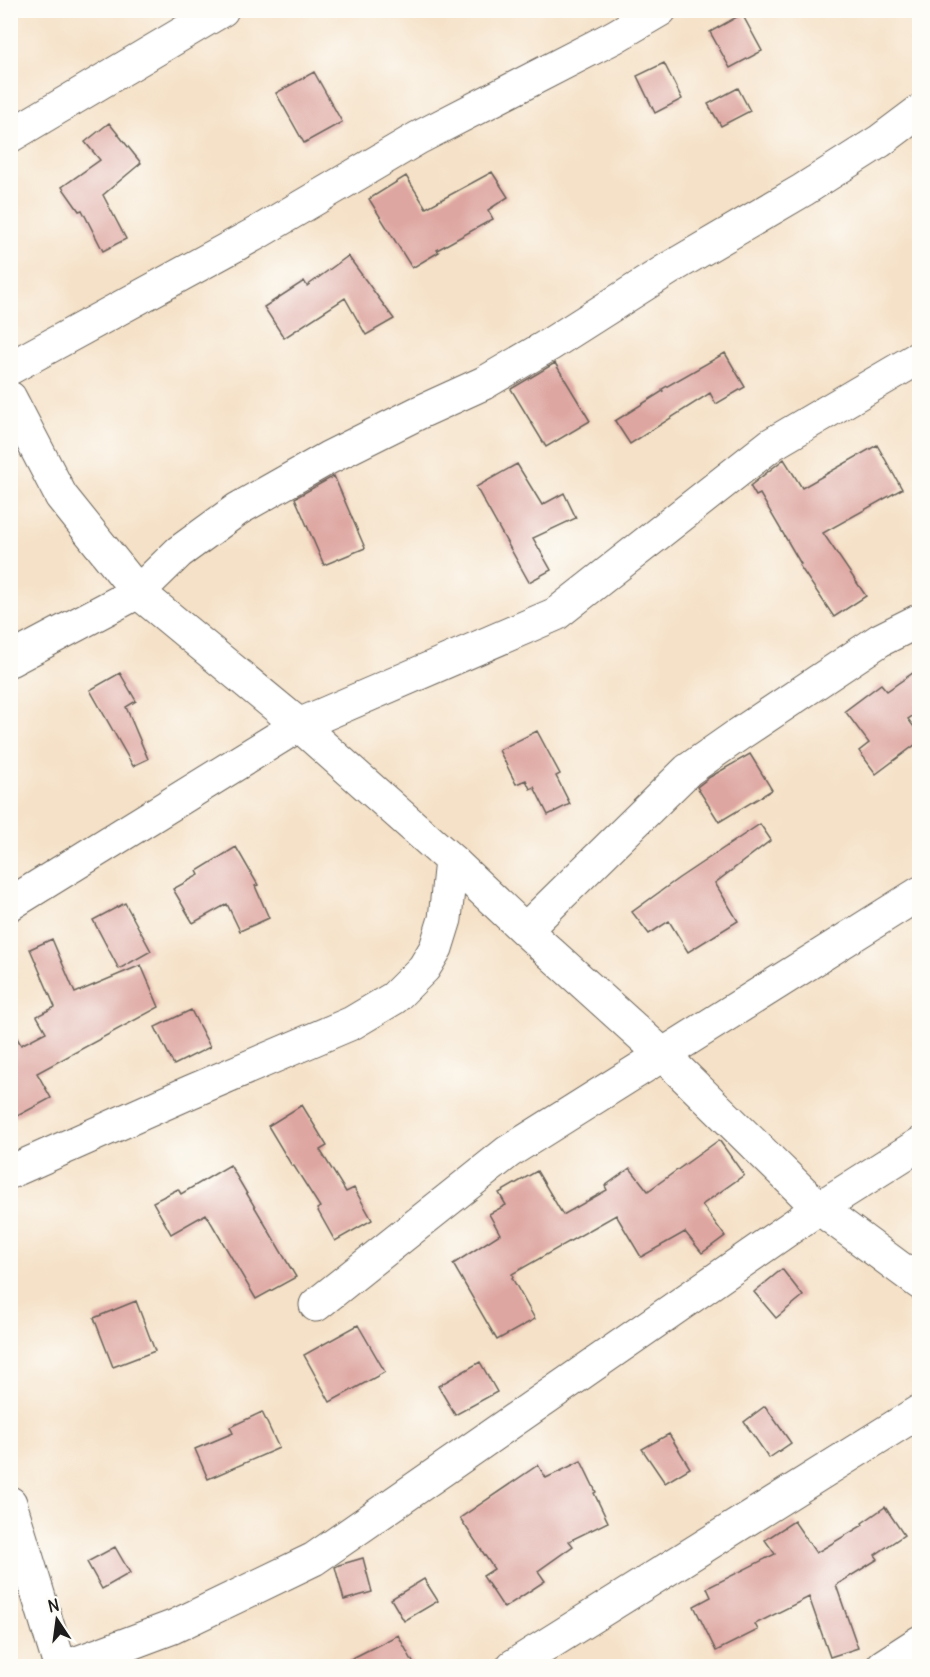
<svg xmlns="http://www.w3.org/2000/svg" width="930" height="1677" font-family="Delius,sans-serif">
<rect width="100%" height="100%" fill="#fdfcf7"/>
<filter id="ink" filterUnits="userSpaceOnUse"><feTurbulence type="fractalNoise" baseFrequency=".0167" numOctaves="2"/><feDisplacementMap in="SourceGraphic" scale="12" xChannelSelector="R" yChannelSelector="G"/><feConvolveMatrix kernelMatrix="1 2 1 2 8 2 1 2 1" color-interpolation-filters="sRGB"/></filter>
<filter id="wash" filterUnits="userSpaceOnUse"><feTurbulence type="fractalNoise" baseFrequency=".008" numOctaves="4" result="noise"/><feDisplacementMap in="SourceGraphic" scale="24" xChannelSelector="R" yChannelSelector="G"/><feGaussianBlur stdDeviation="1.35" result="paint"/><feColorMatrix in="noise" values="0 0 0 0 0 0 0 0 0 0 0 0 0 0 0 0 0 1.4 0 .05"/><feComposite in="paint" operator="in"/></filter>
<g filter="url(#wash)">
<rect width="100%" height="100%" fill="#f5e1c7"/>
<g id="blocks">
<!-- building -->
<path fill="#dea6a0" d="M742,14L762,51L730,68L710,32Z
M664,63L682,99L655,113L637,76Z
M314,72L342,122L304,143L276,93Z
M738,88L750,111L721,126L708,104Z
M109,123L141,163L103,195L126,239L103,251L82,210L79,211L62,187L100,160L85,142Z
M492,172L508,197L488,210L493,219L437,250L439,252L412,268L369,199L406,176L426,208Z
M348,256L394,319L366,335L345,298L284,338L264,307L304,281L307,286Z
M725,353L745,387L716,404L710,393L630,444L615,421L663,391L662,389Z
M555,363L590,421L546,447L511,389Z
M877,445L902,489L823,533L866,596L834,617L799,565L801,564L760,494L756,496L750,486L784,459L802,488Z
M517,464L542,505L564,493L576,518L533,538L551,570L529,582L476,487Z
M334,476L365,548L324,565L295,498Z
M920,668V711L908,719L920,735V741L876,774L859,751L869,743L845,711L881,684L887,691Z
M120,673L136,701L126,707L148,759L133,766L90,690Z
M537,731L560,774L556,776L570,804L548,815L534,787L530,789L526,780L516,784L499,750Z
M750,754L772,790L719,822L697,787L710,777Z
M760,824L771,840L715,883L738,921L688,952L669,921L649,934L632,912L679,878Z
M236,847L258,885L255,886L269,918L240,931L227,904L193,923L173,889L199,875L197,871Z
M125,903L151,951L119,969L93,920Z
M52,939L75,993L141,965L159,1007L37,1073L51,1098L10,1120V1026L21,1045L46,1032L37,1016L55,1007L30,949Z
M191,1010L210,1047L174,1065L155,1027Z
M302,1105L327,1146L320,1150L346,1192L354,1188L372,1220L335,1241L317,1209L320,1207L294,1166H292L268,1126Z
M719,1140L744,1175L702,1205L725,1236L702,1253L685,1232L641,1257L616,1215L512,1274L513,1277L512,1278L535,1319L497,1340L453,1264L500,1234L489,1214L506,1205L499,1193L537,1171L563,1215L607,1190L605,1186L630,1168L648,1191Z
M230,1165L296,1277L256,1299L206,1214L171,1234L153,1202L178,1189L181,1194Z
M782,1269L803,1296L776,1318L754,1292Z
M136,1301L155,1351L113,1367L94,1318Z
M358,1325L385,1372L330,1402L304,1355Z
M480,1362L497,1392L455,1415L438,1386Z
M765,1406L791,1443L769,1458L744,1422Z
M262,1412L279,1448L208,1479L195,1449L233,1433L230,1427Z
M669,1434L690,1468L665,1483L642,1449Z
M581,1461L596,1492L594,1493L608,1522L569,1541L573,1546L538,1571L545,1581L504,1608L483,1576L494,1569L460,1518L538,1465L546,1478Z
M885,1507L904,1535L875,1555L878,1559L836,1585L858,1648L830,1657L809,1597L755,1624L758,1630L716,1651L694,1606L711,1597L707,1588L775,1554L765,1540L794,1521L816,1553L863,1525L862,1523Z
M115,1547L130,1573L102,1589L87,1562Z
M363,1558L372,1592L344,1600L335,1567L339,1565Z
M424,1579L438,1601L404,1621L391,1599Z
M398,1635L415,1666H337Z"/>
</g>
</g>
<g filter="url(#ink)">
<use href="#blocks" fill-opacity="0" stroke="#686158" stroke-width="1.5"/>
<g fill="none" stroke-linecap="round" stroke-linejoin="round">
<defs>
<path id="minor" d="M10,136L222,10
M10,368L257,233L418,138L614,37L660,10
M10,398L61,496L138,592L299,725L451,860L525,930L662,1054L819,1208L920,1283
M10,660L138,592L179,552L238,509L328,458L418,413L484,383L549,345L670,268L803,190L880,141L920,111
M10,904L299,725L556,614L772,444L920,357
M525,930L688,770L738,735L880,640L920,620
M10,1172L190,1092L352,1023L394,998L424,968L436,948L445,919L451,860
M316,1305L508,1152L920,893
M10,1503L60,1666
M69,1666L173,1627L314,1559L819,1208L920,1144
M513,1666L920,1411
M883,1666L920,1642"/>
</defs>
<!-- minor casing -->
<use href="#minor" stroke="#686158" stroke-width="35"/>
<!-- minor -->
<use href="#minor" stroke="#fff" stroke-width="33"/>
</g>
</g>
<!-- margin -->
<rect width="930" height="1677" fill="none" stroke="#fdfcf7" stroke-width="36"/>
<!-- north arrow -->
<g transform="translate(57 1620) rotate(347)" stroke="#fdfcf7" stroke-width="4.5" paint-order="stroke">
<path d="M0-4.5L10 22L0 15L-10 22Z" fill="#1c1c1c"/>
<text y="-9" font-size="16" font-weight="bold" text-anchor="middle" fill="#1c1c1c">N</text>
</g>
</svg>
